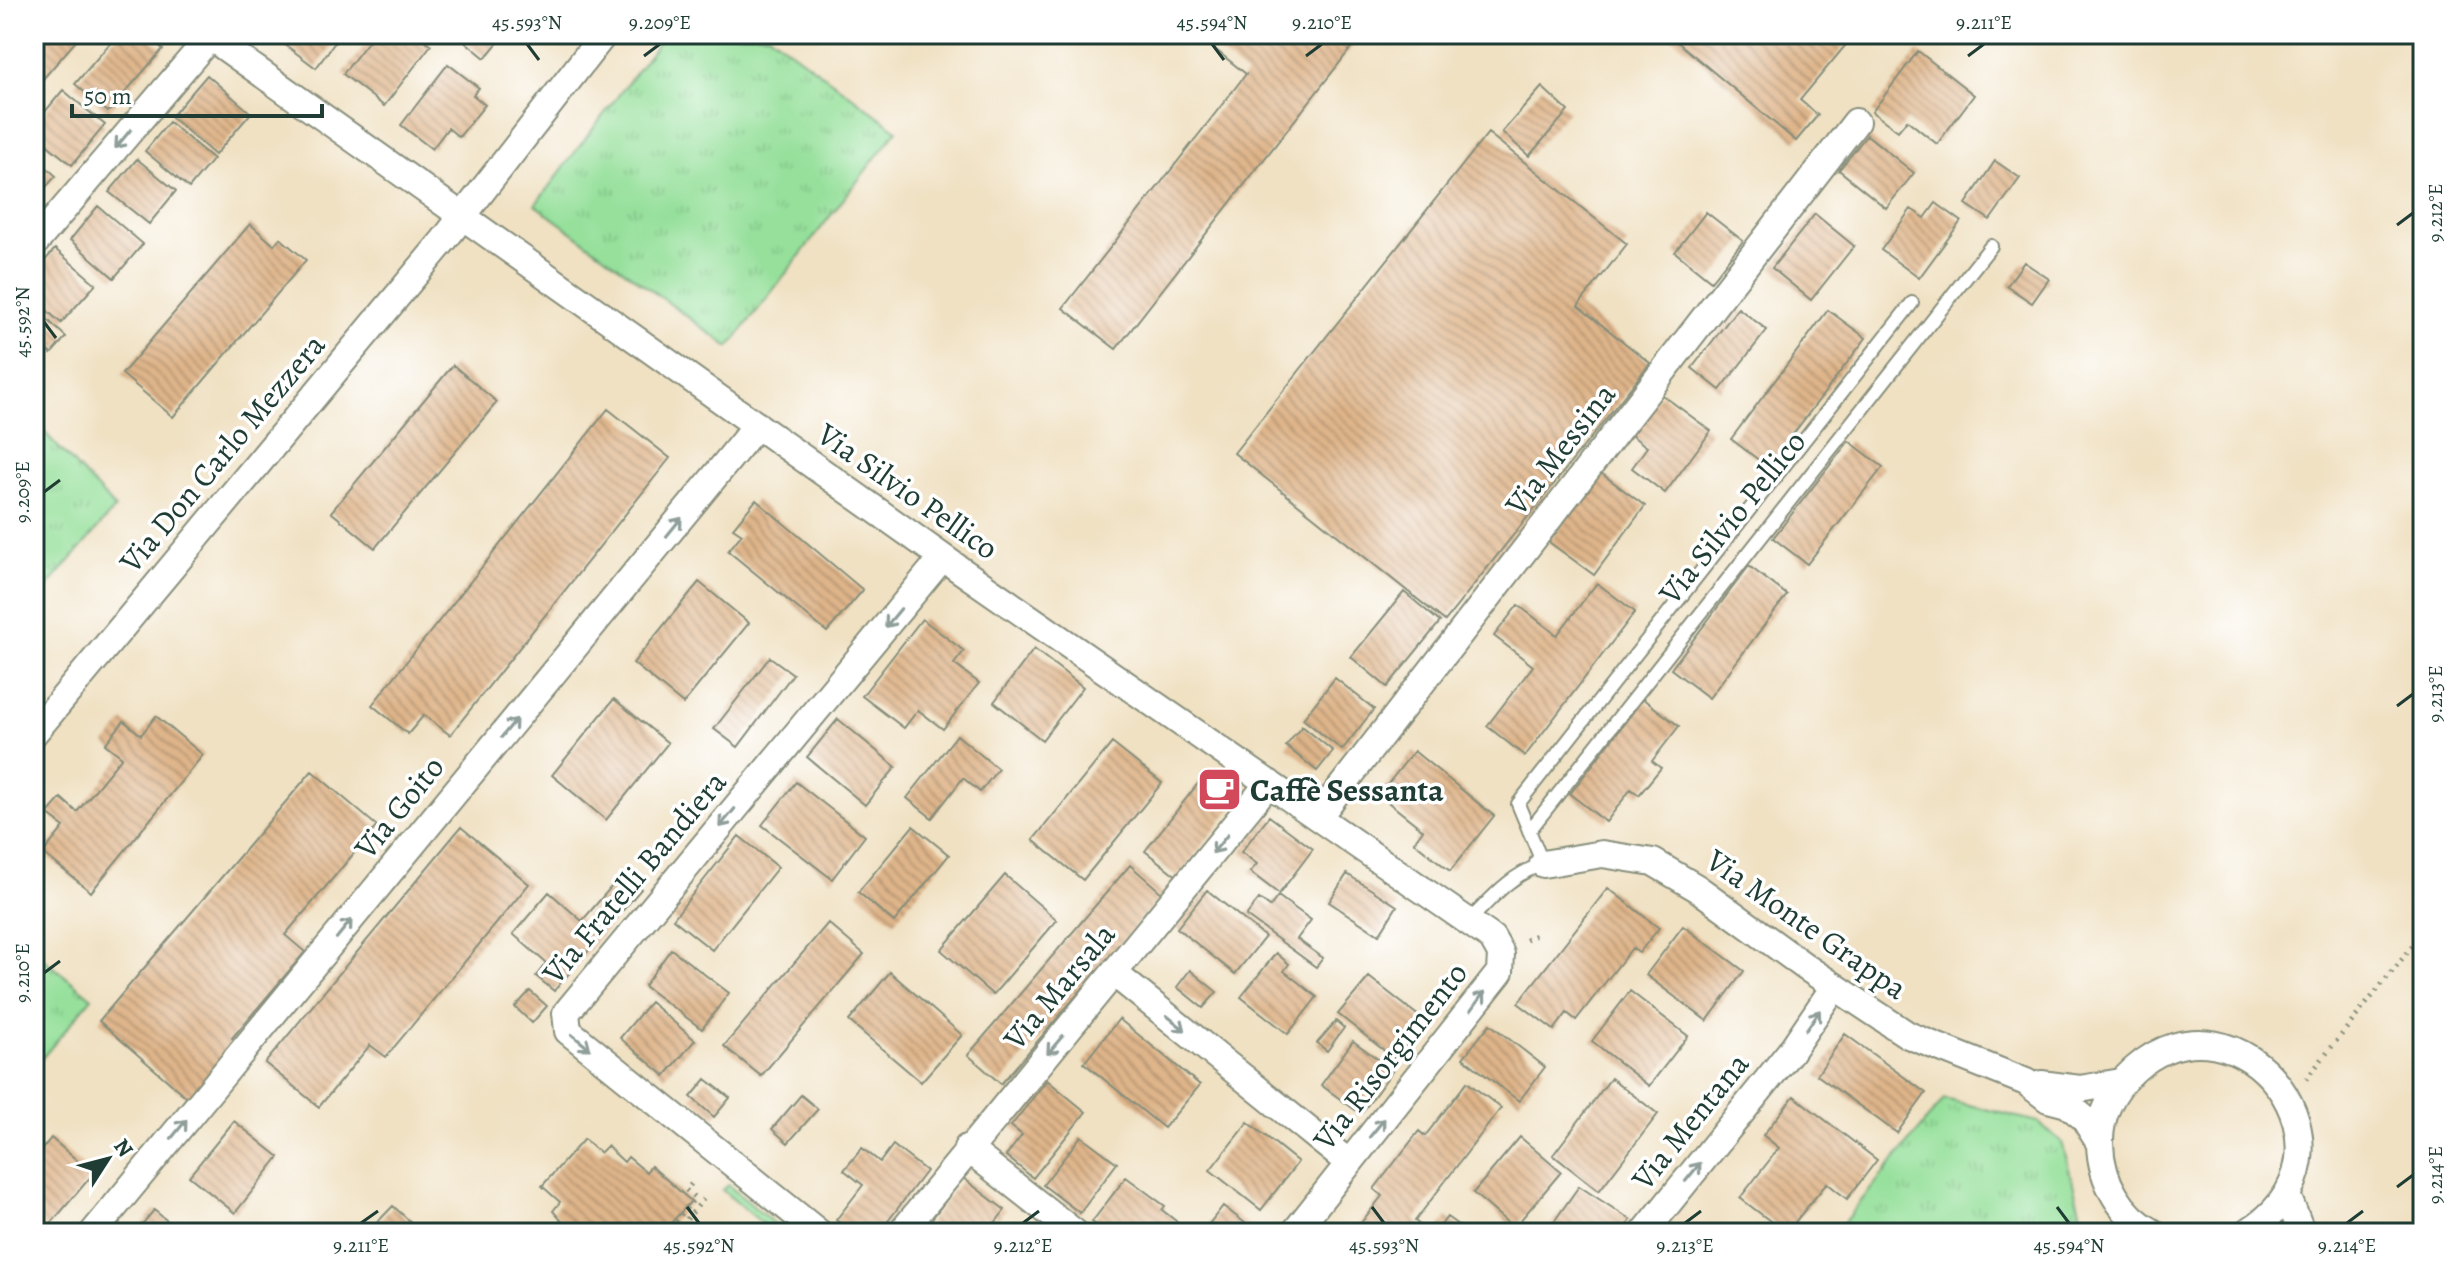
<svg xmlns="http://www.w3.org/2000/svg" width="2457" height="1267" font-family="Alegreya,serif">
<defs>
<pattern id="grass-tufts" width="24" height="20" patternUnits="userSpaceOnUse" patternTransform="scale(2)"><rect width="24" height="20" fill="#96e09b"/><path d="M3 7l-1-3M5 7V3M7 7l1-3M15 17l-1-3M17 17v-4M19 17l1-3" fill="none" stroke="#81c186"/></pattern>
<pattern id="building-back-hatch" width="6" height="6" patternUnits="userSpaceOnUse" patternTransform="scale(2)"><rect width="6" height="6" fill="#dfb58a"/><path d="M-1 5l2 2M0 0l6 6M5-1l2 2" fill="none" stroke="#b49472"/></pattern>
</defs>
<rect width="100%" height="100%" fill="#fff"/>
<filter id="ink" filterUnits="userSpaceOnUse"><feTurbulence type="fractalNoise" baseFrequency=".0125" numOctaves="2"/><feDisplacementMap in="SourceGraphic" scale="16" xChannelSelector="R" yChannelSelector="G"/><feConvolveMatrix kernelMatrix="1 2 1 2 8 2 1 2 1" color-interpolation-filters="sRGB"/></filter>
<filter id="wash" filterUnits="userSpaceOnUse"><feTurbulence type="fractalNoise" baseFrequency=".006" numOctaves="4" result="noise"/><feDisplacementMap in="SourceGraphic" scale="32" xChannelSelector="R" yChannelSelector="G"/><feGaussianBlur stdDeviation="1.8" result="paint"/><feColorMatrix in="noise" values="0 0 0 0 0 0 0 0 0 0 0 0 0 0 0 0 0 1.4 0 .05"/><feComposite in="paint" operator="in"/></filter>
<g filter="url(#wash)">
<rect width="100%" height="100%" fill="#f0e1c3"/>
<!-- grass -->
<path fill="url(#grass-tufts)" stroke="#5a8e68" stroke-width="2" d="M665,34H768L897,130L729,347L535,205Z
M34,421L115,508L34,603Z
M34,951L92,998L34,1068Z
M1944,1099L2038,1122L2062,1142L2086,1233H1835Z
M728,1185L785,1233H774L722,1190Z"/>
<g id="blocks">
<!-- building -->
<path fill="url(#building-back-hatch)" d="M34,34H82L36,87L34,60L41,52L34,45Z
M118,34H146L163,49L108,112L75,84Z
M271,34H341L316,68Z
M374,34H417L431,45L384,106L343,74Z
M456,34H505L485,58Z
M1196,34H1362L1116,349L1063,308L1246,74Z
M1668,34H1852L1854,35L1800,100L1818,115L1796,141Z
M1918,51L1974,95L1937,144L1907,120L1898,131L1872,112Z
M448,64L479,88L473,95L485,105L459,137L448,128L432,149L401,125Z
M207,75L251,113L215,155L171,117Z
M1542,87L1568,111L1529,156L1502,132Z
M63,90L105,125L72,165L34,134V125Z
M169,122L213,159L189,188L145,151Z
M1488,133L1627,244L1578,306L1650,363L1445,621L1234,453Z
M1867,135L1914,173L1886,208L1839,170Z
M34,156L56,176L34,200Z
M137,159L176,191L149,224L109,192Z
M1995,161L2020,178L1990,220L1966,204Z
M1936,203L1961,221L1919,278L1881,250L1911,209L1925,218Z
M98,206L143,244L114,278L70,240Z
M1706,212L1743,241L1711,281L1675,252Z
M1815,214L1854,246L1811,300L1772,268Z
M250,224L274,245L280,238L306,260L173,417L122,374Z
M55,249L96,284L61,323L34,299V273Z
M2024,262L2049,279L2032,303L2007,286Z
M1738,308L1767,330L1720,390L1692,368Z
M1828,310L1866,338L1768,467L1731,439Z
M48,320L66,337L51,354L34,339Z
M453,365L497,402L375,548L331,512Z
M1661,394L1711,431L1665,493L1632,468L1647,447L1631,435Z
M608,409L670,458L450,735L424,715L408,734L372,705Z
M1849,441L1883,467L1807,564L1773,538Z
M1601,473L1645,506L1594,575L1549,542Z
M756,500L863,590L827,632L728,551L742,534L733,528Z
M1749,566L1787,595L1709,698L1671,669Z
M699,582L749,623L683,704L633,663Z
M1597,583L1635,612L1525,756L1487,726L1533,666L1494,636L1518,605L1557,635Z
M1404,592L1440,622L1387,687L1351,657Z
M922,619L964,651L954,664L979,683L943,729L918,710L904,728L862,696Z
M1034,649L1083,687L1042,740L994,702Z
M770,657L793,674L738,747L714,729Z
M1335,678L1374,709L1342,750L1303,719Z
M614,699L668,743L606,820L552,775Z
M1643,699L1679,726L1652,761L1661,768L1639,795L1631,789L1606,822L1570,794Z
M156,716L203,755L91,892L43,853L64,827L47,814L61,798L77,812L122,757L105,744L124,721L141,735Z
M838,719L896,767L865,805L807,757Z
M1302,726L1333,751L1317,771L1286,746Z
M957,735L998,769L980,792L963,778L932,818L907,798Z
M1112,743L1162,783L1083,880L1033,840Z
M1414,751L1494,816L1450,871L1414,842L1423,830L1379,795Z
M312,771L377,826L285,935L305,952L232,1038L239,1044L192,1102L99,1021Z
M1204,776L1237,801L1178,877L1145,851Z
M796,782L865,836L832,879L762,825Z
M1269,816L1313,849L1279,894L1250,872L1257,864L1241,852Z
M913,826L949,855L894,922L858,892Z
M461,827L529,884L386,1057L370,1045L319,1107L265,1063Z
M739,836L778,867L712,950L673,919Z
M1130,865L1163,894L1001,1084L968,1055Z
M623,873L641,889L554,991L536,976L546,963L513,934L549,892L582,921Z
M1347,874L1397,906L1379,935L1329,902Z
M1005,875L1057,920L993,995L941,950Z
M1608,888L1659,928L1639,953L1632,948L1576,1020L1567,1013L1554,1030L1518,1003Z
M1207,890L1265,937L1235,974L1177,928Z
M1278,896L1311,920L1297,939L1323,958L1316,967L1246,916L1259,899L1270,907Z
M828,923L864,954L761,1076L724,1046Z
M1683,926L1744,971L1707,1021L1646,975Z
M671,949L729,993L702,1029L644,986Z
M1276,953L1289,964L1284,971L1317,997L1288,1034L1241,997Z
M1190,970L1217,992L1203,1008L1177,987Z
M890,972L962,1035L921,1082L849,1021Z
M1369,977L1425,1021L1395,1059L1338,1014Z
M530,991L547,1006L532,1023L515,1007Z
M1630,991L1688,1036L1649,1086L1592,1041Z
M650,1002L695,1040L665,1076L620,1038Z
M1119,1019L1200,1085L1164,1128L1084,1063Z
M1336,1021L1344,1028L1327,1051L1317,1043Z
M1490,1024L1545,1067L1519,1101L1463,1058Z
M1845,1034L1926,1093L1897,1133L1817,1075Z
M1353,1041L1393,1070L1361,1114L1321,1085Z
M1611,1078L1658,1114L1599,1191L1553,1155Z
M706,1079L730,1098L714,1117L691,1097Z
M1047,1080L1086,1112L1033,1178L1006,1156L1022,1135L1011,1126Z
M1467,1082L1501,1108L1415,1221L1421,1226L1415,1233H1353L1382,1196L1374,1189L1419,1131L1425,1136Z
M801,1095L818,1109L788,1143L772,1129Z
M1794,1096L1877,1160L1847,1199L1827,1183L1786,1233L1740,1198L1779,1148L1763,1135Z
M234,1121L279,1157L235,1213L189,1176Z
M1248,1122L1298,1162L1261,1210L1210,1170Z
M1081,1136L1117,1163L1080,1213L1043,1185Z
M1520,1137L1561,1172L1514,1228L1473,1193Z
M51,1138L93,1174L43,1233H34V1159Z
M584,1139L600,1153L607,1146L624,1162L628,1157L646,1172L651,1166L691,1201L662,1233H572L553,1211L560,1202L542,1186Z
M893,1145L926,1171L879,1233H853L836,1220L863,1185L844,1170L862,1148L880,1162Z
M1126,1177L1165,1206L1162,1210L1186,1229L1183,1233H1107L1092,1222Z
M963,1178L1005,1210L987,1233H929L924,1229Z
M1579,1186L1631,1220L1621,1233H1546Z
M393,1206L423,1233H367Z
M1223,1206L1258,1233H1202Z
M154,1210L182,1233H135Z
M1447,1217L1469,1233H1435Z"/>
</g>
</g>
<g filter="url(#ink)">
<use href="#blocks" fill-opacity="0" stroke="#888f7c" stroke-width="2"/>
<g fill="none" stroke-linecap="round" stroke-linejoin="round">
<defs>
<path id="service" d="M1529,831L1991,246
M1469,921C1493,897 1510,875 1543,864L1518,804L1912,303"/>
<path id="minor" d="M206,34L959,569L1492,938L1501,954L1500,972L1294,1233
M34,244L210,37
M34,733L444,240L604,34
M1318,817L1856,122
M1543,864L1602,854L1653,862L1697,888L1807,968L1908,1035L2026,1082L2048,1099L2067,1104L2084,1118L2099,1142
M1115,974L1349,1163
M2041,1084L2080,1089L2121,1082
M967,1148L1075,1233
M2287,1195L2302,1233
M93,1233L757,425
M819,1233L568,1031L566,1013L942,558
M901,1233L1269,783
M1644,1233L1790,1052L1834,987
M2154,1233C2121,1216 2101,1181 2100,1144C2099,1115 2113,1089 2134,1070C2240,975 2377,1155 2246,1233"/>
</defs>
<!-- service casing -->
<use href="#service" stroke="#888f7c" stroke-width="16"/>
<!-- minor casing -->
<use href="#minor" stroke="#888f7c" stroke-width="30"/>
<!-- path -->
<path stroke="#888f7c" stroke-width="5" stroke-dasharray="2 6" stroke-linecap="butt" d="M1526,940L1539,933
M2306,1079L2423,933
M665,1233L695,1198L686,1190L692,1183
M693,1233L686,1220L706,1196"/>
<!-- service -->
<use href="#service" stroke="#fff" stroke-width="12"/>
<!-- minor -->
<use href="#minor" stroke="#fff" stroke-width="26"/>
</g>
<!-- one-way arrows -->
<defs><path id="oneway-shaft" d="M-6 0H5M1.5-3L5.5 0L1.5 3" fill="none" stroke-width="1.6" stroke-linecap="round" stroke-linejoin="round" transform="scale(2)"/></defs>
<g stroke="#8f9e9a">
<use href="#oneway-shaft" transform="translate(123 139) rotate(130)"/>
<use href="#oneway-shaft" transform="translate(674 527) rotate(-51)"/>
<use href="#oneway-shaft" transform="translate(893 618) rotate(130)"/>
<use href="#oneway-shaft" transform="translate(509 728) rotate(-51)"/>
<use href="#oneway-shaft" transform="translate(727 818) rotate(130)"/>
<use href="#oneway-shaft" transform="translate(1220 844) rotate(129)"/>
<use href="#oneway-shaft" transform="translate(344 929) rotate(-51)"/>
<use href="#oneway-shaft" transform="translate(1478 1001) rotate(-54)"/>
<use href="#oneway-shaft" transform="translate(1813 1020) rotate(-55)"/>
<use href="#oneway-shaft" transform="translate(1176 1023) rotate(39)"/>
<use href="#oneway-shaft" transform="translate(581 1042) rotate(39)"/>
<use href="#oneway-shaft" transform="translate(1055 1045) rotate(130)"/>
<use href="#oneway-shaft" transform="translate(1377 1128) rotate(-51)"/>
<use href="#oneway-shaft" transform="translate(179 1129) rotate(-51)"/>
<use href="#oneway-shaft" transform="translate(1693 1172) rotate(-51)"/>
</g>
</g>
<!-- ticks -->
<path fill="none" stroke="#1f3d34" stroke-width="3" d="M527,44L539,60M1212,44L1224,60M644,56L660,44M1306,56L1322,44M1968,56L1984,44M2397,225L2413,213M44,322L56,338M44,492L60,480M2397,706L2413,694M44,973L60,961M2397,1187L2413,1175M687,1207L699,1223M1372,1207L1384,1223M2057,1207L2069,1223M361,1223L378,1211M1023,1223L1039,1211M1685,1223L1701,1211M2347,1223L2363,1211"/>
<!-- icons -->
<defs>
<symbol id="cafe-square" viewBox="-11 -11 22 22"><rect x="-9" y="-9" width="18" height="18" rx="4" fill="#d1495b" stroke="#fff"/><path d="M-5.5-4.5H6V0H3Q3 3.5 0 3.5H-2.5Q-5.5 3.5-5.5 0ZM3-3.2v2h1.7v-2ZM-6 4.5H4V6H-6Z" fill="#fff"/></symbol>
</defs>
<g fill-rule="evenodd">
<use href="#cafe-square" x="1194" y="764" width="51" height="51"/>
</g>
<g text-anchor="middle" stroke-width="7" stroke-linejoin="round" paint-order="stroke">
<!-- street labels -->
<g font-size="32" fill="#1f3d34" stroke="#fff">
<text transform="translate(1560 449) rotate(-52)" y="11">Via Messina</text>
<text transform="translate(222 453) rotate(-50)" y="11">Via Don Carlo Mezzera</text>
<text transform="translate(908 491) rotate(35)" y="11">Via Silvio Pellico</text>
<text transform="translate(1732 517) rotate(-51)" y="11">Via Silvio Pellico</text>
<text transform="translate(399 807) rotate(-51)" y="11">Via Goito</text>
<text transform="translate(634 877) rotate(-50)" y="11">Via Fratelli Bandiera</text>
<text transform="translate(1807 924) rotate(35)" y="11">Via Monte Grappa</text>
<text transform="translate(1059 986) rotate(-50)" y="11">Via Marsala</text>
<text transform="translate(1390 1056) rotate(-52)" y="11">Via Risorgimento</text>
<text transform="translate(1690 1121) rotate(-51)" y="11">Via Mentana</text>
</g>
<!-- poi labels -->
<g font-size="32" font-weight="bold" fill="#1f3d34" stroke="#fff" text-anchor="start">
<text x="1250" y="801">Caffè Sessanta</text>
</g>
</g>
<!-- margin -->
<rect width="2457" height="1267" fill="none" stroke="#fff" stroke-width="88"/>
<!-- north arrow -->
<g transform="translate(108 1159) rotate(54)" stroke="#ffffff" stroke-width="6" paint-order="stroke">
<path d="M0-6L14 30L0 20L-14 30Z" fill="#1f3d34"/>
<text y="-12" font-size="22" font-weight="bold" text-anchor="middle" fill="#1f3d34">N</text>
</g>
<!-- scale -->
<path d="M72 104v12h250v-12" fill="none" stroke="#1f3d34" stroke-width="4"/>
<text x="84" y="104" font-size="24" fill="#1f3d34" stroke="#ffffff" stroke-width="6" paint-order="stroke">50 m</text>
<rect x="44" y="44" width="2369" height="1179" fill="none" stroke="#1f3d34" stroke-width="3"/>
<g font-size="20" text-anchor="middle" fill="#1f3d34">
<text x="527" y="29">45.593°N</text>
<text x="660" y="29">9.209°E</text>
<text x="1212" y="29">45.594°N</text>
<text x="1322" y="29">9.210°E</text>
<text x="1984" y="29">9.211°E</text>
<text transform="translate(2435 213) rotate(-90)" y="7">9.212°E</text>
<text transform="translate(22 322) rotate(-90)" y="7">45.592°N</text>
<text transform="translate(22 492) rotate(-90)" y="7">9.209°E</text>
<text transform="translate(2435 694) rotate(-90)" y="7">9.213°E</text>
<text transform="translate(22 973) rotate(-90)" y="7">9.210°E</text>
<text transform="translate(2435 1175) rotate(-90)" y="7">9.214°E</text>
<text x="361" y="1252">9.211°E</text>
<text x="699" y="1252">45.592°N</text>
<text x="1023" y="1252">9.212°E</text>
<text x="1384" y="1252">45.593°N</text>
<text x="1685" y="1252">9.213°E</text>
<text x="2069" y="1252">45.594°N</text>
<text x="2347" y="1252">9.214°E</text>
</g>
</svg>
